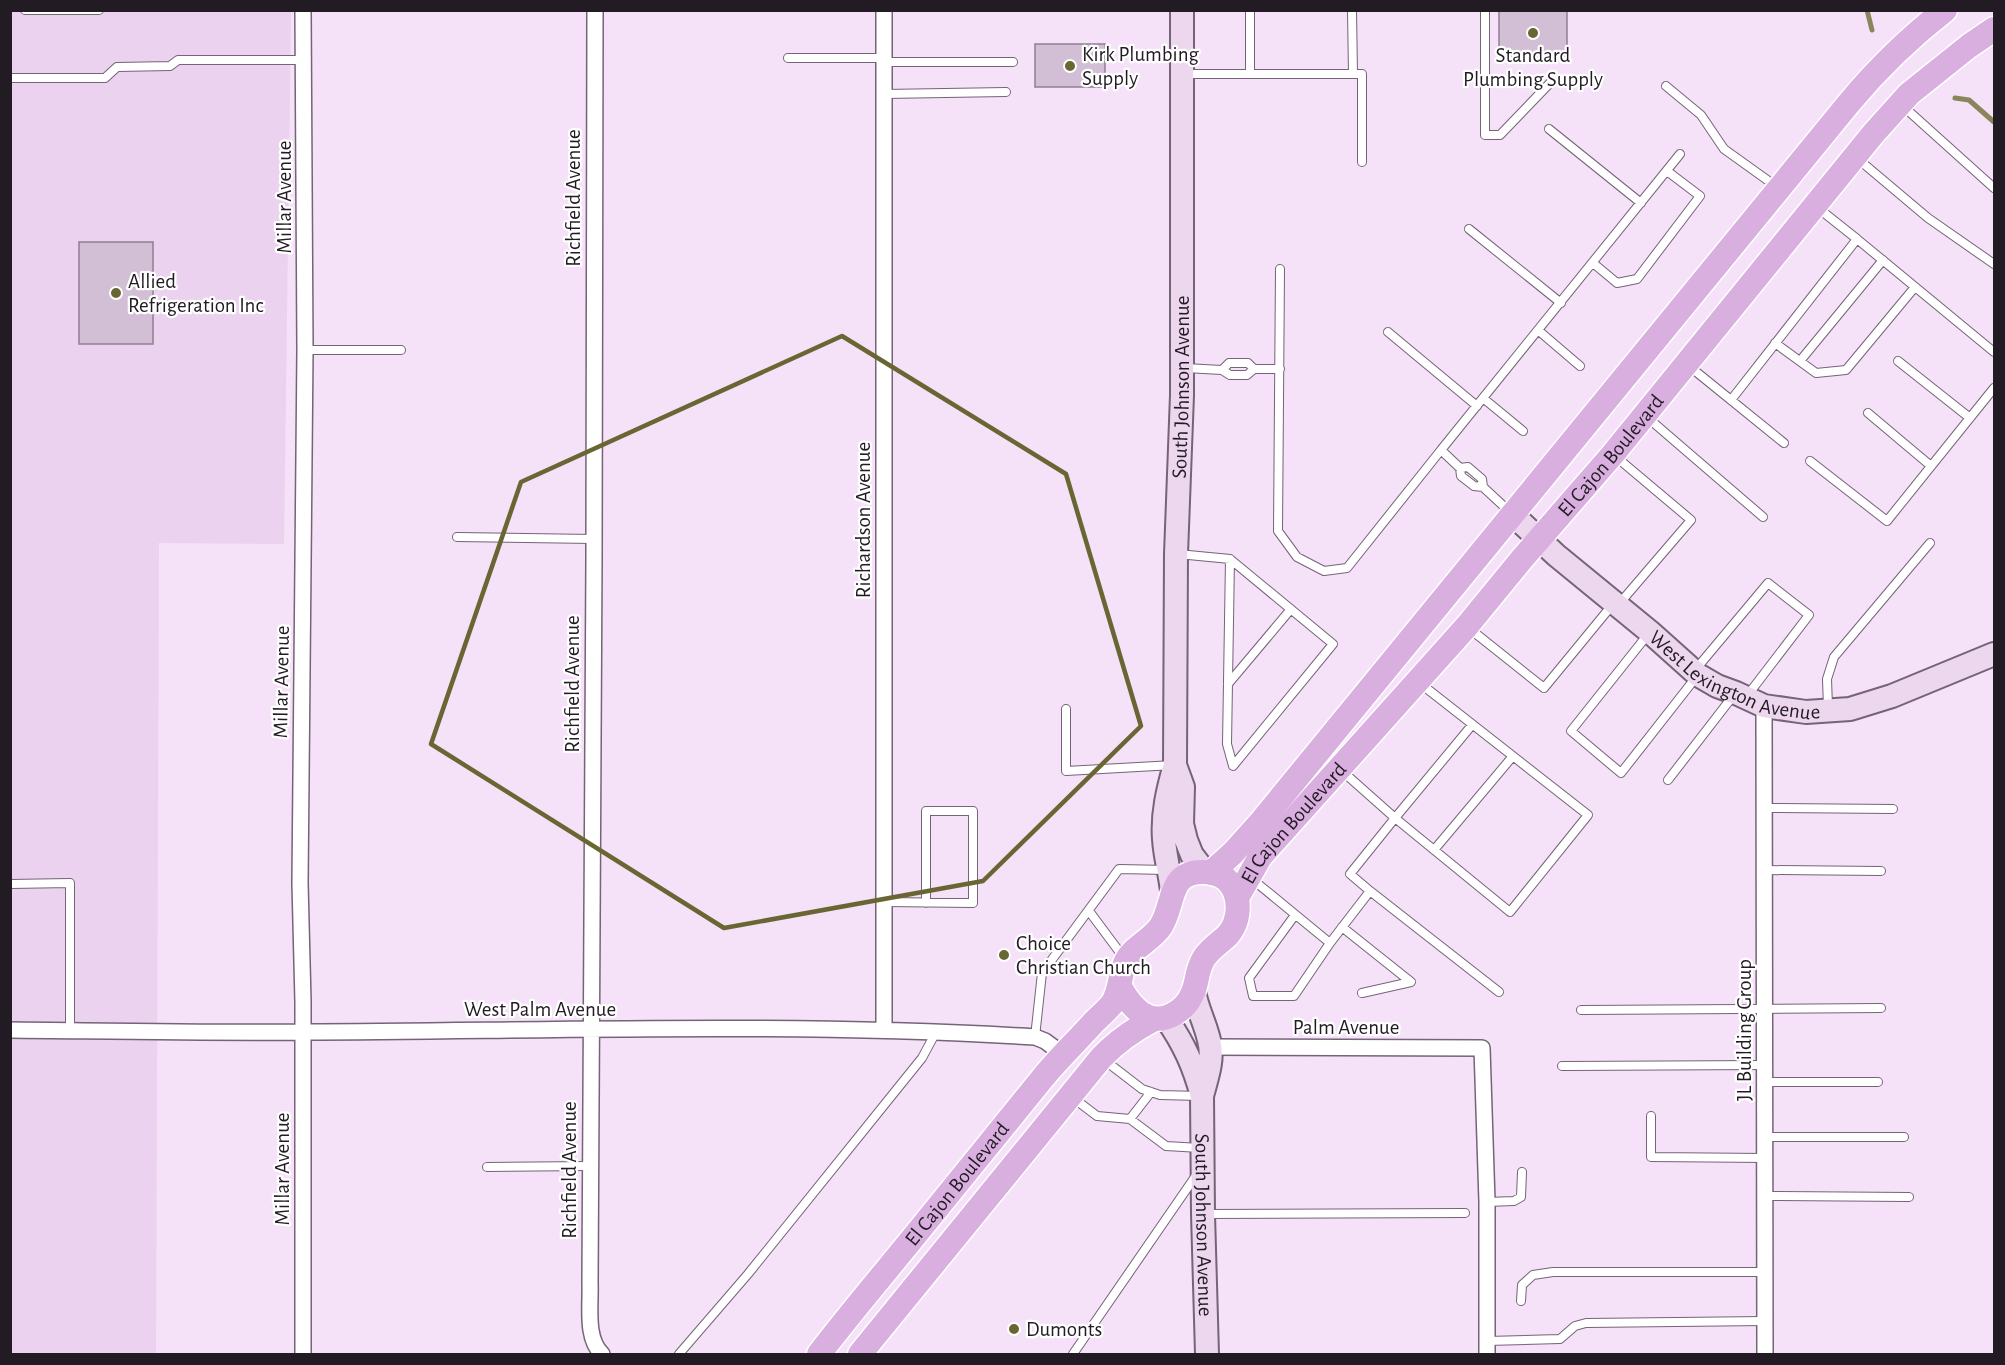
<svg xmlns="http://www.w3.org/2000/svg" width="2005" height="1365" font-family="'Alegreya Sans',sans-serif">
<rect width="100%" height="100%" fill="#f5e1f8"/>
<!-- built -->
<path fill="#ebd2ee" d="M10,11H291L284,544L159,543L156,1354H11Z"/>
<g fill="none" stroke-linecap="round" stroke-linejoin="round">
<!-- stream -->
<path stroke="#8a855c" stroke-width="5" d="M1867,10L1872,30
M1955,98L1969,100L1994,122"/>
</g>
<!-- building -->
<path fill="#d2bfd5" stroke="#917f93" stroke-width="1.5" d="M1499,10H1567V56H1499Z
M1035,44H1105V87H1035Z
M79,242H153V344H79Z"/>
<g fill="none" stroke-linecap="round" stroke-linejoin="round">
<defs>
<path id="lane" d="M25,10H99
M1250,10V74
M1352,10L1353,74
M1485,10V135H1500L1550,83
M788,58H884
M884,62H1013
M1183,74H1362V162
M10,78H105L117,67L170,66L178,60H304
M1666,86L1701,115L1724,149L1777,187
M884,94L1006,92
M1904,107L1994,188
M1549,129L1641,203
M1858,159L1928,218L1994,264
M1818,208L1857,239
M1469,229L1561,303
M1593,263L1617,283L1637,279L1700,196L1667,171
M1280,269L1278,531L1297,557L1324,571L1347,568L1441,450L1460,468L1461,476L1474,486L1483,487L1511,513
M1539,331L1580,366
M1388,332L1477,406
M1775,343L1816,373L1846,370L1915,287
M305,350H401
M1800,361L1883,260
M1898,361L1970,418
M1689,366L1784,443
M1185,368L1222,370L1230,375H1247L1254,369
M1222,370L1229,363H1248L1254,369H1280
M1483,398L1523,431
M1731,400L1857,239L1994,352
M1868,413L1931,466
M1648,418L1763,517
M1441,450L1680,154
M1615,456L1691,520L1619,604
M1810,461L1887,521L1994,388
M1460,468L1468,467L1482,479L1483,487
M457,537L594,539
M1178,554L1230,559L1333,644L1233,766L1227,744L1230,559
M1470,629L1544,688L1613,604
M1649,633L1571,731L1621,773L1697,676
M1696,669L1768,583L1809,615L1747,696
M1228,684L1291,609
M1421,684L1588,815L1510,912L1395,818L1472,725
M1828,707L1827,679L1834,657L1930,543
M1066,709V771L1174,765
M1668,780L1733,696
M1764,808L1893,809
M1434,850L1513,756
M1764,870L1881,871
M1252,879L1330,943L1294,996H1253L1249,978L1295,915
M10,884L70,883V1031
M1370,891L1499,992
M884,902L973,903V811H926V903
M1089,911L1124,958
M1342,927L1411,982L1362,993
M1330,943L1370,891L1350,874L1395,818L1341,770
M1581,1010L1881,1008
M1035,1037L1042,973L1119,869L1167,870
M1103,1059L1142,1089L1160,1095L1200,1096
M1562,1066L1765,1065
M1765,1082H1878
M1072,1097L1097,1116L1130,1119L1166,1146L1200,1148
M1651,1116V1157L1765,1158
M1130,1119L1151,1092
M1765,1137H1904
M487,1167L590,1166
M1765,1196L1909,1197
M1487,1202L1514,1201L1521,1197L1522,1172
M1204,1214L1465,1213
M1521,1301L1522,1285L1533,1275L1553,1272H1765
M1487,1341L1560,1339L1575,1326L1586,1323L1765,1321
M679,1354L748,1274L922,1058L936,1032
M1073,1354L1197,1174"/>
<path id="street" d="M595,10L594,559L590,1283C591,1305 585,1338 602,1354
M884,10V1029
M1764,706L1765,1354
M10,1030C108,1031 206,1033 304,1032C548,1031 792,1022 1035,1037L1045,1041L1064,1055
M1211,1047L1482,1048L1487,1202V1354
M303,1354V1002L300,883L305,350L303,10"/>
<g id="secondary">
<path id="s1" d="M1513,515L1556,555L1650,632L1698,675L1717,686L1736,693L1764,706L1806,712L1850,709L1892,696L1994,654"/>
<path id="s2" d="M1175,765L1176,554L1182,395V10"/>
<path d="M1172,891C1170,873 1165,857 1164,839C1162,814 1168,789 1175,765L1183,787L1182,824L1186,840L1192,855L1205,872"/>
<path d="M1166,1018C1184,1044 1194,1066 1202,1096C1206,1080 1213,1062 1210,1045C1207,1026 1197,1010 1194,991"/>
<path id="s3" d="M1202,1096L1203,1214L1207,1354"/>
</g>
<g id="primary">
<path d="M1211,873L1233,853L1260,823L1849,103C1878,68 1909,38 1945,10"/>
<path id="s4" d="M1238,896L1260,857L1467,626L1521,560L1613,454L1873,134L1909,94L1969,46L1994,29"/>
<path id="s5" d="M819,1354C852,1311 887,1270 921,1228C961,1179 1001,1129 1041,1080C1057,1060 1076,1042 1093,1023C1099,1017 1106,1011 1112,1004C1121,991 1119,975 1126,961C1133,947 1152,940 1161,926C1175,904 1167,871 1204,872C1211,872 1220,875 1226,879C1242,894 1241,920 1227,936C1219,943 1210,949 1204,958C1196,971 1198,981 1193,992C1189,1003 1182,1010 1172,1015C1148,1027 1131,1007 1120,987"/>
<path d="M860,1354L1101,1058C1117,1041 1133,1030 1154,1019"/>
</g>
</defs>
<!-- lane casing -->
<use href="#lane" stroke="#756377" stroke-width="10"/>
<!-- street casing -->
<use href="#street" stroke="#756377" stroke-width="18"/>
<!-- secondary casing -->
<use href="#secondary" stroke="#756377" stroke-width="26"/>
<!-- primary casing -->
<use href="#primary" stroke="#fff" stroke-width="27"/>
<!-- lane -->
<use href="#lane" stroke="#fff" stroke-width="8"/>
<!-- street -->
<use href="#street" stroke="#fff" stroke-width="15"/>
<!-- secondary -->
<use href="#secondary" stroke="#ecd7ef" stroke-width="22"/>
<!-- primary -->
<use href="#primary" stroke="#d9afdf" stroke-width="24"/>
</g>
<!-- marked area -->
<path fill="none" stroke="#696633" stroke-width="4.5" stroke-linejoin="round" d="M842,336L1066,474L1141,726L983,881L724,928L431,744L521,482Z"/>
<!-- markers -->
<g fill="#696633" stroke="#fff" stroke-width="2">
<circle cx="1533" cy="33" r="6"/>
<circle cx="1070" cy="66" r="6"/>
<circle cx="116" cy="293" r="6"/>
<circle cx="1004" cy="955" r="6"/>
<circle cx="1014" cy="1329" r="6"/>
</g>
<g text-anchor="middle" stroke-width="4.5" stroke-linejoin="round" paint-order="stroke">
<!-- poi labels -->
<g font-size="21" fill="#221b23" stroke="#fff" text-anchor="start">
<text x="1082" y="61">Kirk Plumbing<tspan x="1082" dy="24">Supply</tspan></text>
<text x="1533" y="62" text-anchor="middle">Standard<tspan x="1533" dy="24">Plumbing Supply</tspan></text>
<text x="128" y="288">Allied<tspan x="128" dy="24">Refrigeration Inc</tspan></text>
<text x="1016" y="950">Choice<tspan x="1016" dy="24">Christian Church</tspan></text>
<text x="1026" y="1336">Dumonts</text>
</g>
<!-- street labels -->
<g font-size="21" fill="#221b23" stroke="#fff">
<text transform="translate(284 197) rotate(-90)" y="7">Millar Avenue</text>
<text transform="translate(573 198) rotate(-90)" y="7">Richfield Avenue</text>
<text dy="7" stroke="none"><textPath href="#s2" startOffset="378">South Johnson Avenue</textPath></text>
<text dy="7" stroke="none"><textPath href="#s4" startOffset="578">El Cajon Boulevard</textPath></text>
<text transform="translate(863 520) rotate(-90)" y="7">Richardson Avenue</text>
<text dy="7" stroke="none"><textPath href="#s1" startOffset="279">West Lexington Avenue</textPath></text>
<text transform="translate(281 682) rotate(-89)" y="7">Millar Avenue</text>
<text transform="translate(572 684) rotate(-90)" y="7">Richfield Avenue</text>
<text dy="7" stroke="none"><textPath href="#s4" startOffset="92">El Cajon Boulevard</textPath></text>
<text x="540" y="1016">West Palm Avenue</text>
<text x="1346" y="1034">Palm Avenue</text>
<text transform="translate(1744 1030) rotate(-90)" y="7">JL Building Group</text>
<text transform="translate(282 1169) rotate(-90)" y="7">Millar Avenue</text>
<text transform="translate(569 1170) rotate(-90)" y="7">Richfield Avenue</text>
<text dy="7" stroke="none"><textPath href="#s5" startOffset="219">El Cajon Boulevard</textPath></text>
<text dy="7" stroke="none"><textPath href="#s3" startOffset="129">South Johnson Avenue</textPath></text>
</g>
</g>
<!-- border -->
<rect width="2005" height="1365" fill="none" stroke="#221b23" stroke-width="24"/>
</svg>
